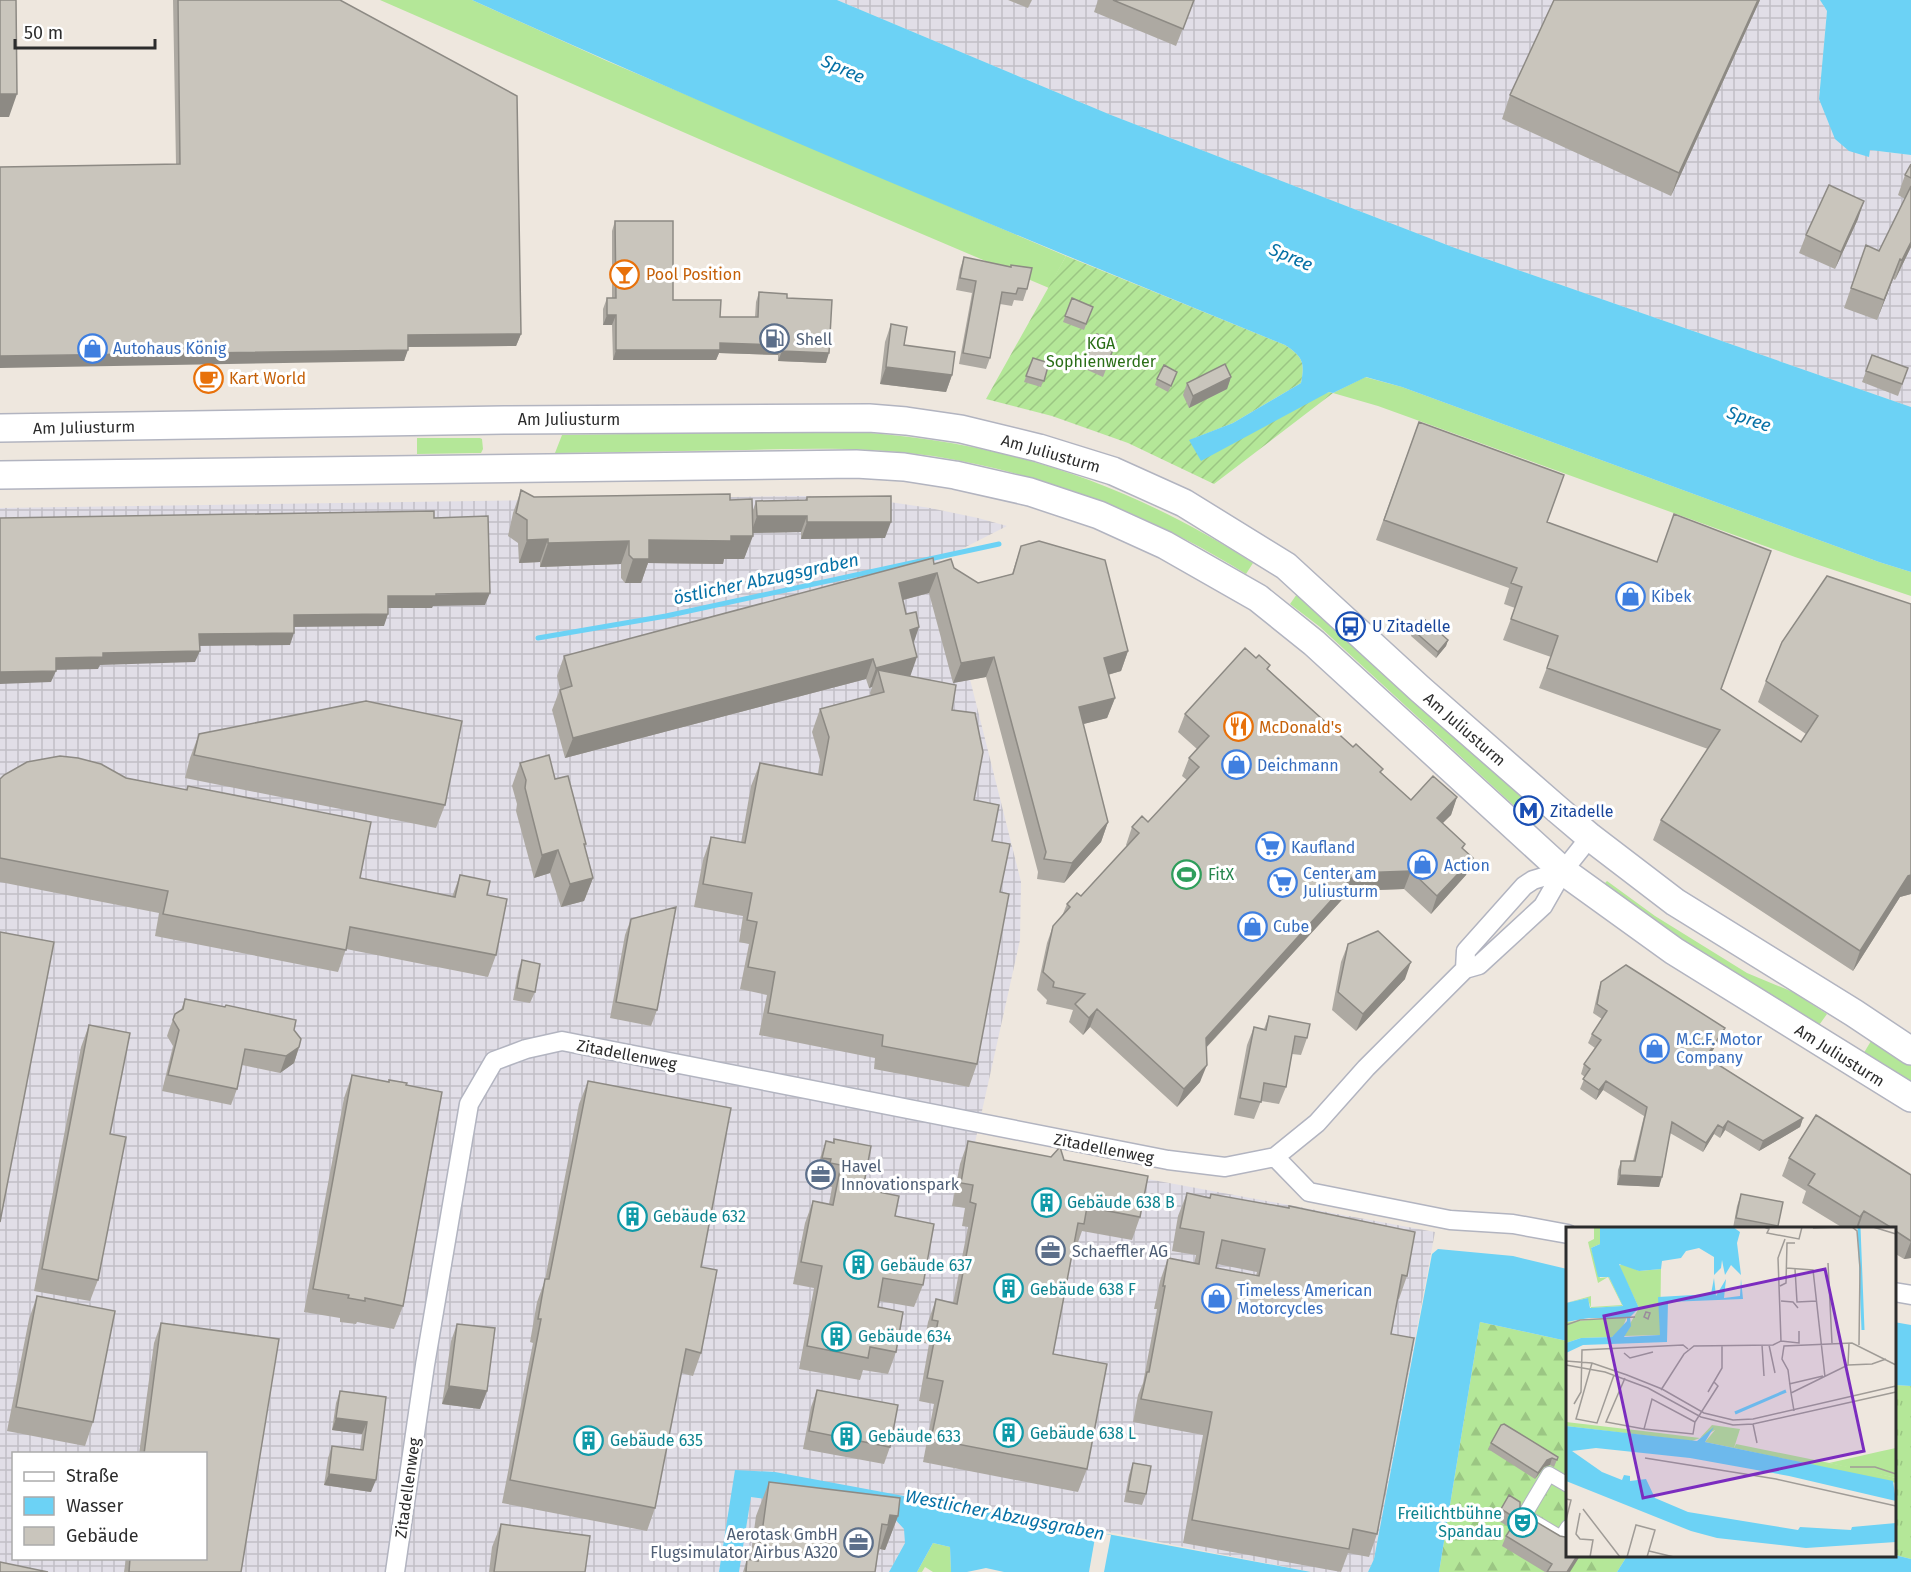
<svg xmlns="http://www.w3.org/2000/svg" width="1911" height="1572" font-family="'Fira Sans',sans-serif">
<defs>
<pattern id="industrial-grid" width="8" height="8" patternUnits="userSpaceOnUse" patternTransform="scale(1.5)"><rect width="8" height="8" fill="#e1dee7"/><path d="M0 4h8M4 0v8" fill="none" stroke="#c1bfc6"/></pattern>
<pattern id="forest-firs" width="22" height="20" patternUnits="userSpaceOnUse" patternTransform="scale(1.5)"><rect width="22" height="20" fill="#b4e798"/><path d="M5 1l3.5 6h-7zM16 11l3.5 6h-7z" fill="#9bc683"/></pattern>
<pattern id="park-tufts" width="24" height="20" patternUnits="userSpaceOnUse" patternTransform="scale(1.5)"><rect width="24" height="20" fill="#b4e798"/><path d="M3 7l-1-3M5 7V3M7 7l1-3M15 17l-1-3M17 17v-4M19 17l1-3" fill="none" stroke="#9bc683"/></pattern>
<pattern id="garden-furrows" width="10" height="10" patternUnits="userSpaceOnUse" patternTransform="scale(1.5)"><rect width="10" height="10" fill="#b4e798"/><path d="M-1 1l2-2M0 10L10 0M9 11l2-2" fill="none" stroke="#9bc683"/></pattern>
</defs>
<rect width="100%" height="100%" fill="#eee7de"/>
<!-- industrial -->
<path fill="url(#industrial-grid)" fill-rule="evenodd" d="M837,0H1820L1827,11L1819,99L1869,156L1870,150L1911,155V407L1455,248L1111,115Z
M803,496L869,499L930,508L978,518L1007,526L940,560L1021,882L1020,940L974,1147L1435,1232L1374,1559L1368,1572H1312L910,1493L905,1543L889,1572H0V508ZM14,1454H206V1558H14Z"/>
<!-- grass -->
<path fill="#b4e798" d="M380,0H472L607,61L1066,256L1049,288L722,149Z
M1365,377L1402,387L1879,562L1911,572V596L1795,557L1378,406L1333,393Z
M837,431C993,438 1122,479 1253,563L1246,574C1150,514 1045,474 933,456C871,447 809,448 746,450C683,451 619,452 555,453L562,435Z
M417,438H480L482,439L483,449L481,453L417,454Z
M1297,594L1544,816L1535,825L1320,627L1290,604Z
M1607,881L1655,916L1747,973L1793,992L1827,1014L1817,1028L1711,961L1602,886Z
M1871,1041L1911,1066V1086L1862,1056Z
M933,1543L950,1547L951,1572H933L925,1567L922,1572H917Z"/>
<!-- forest -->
<path fill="url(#forest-firs)" d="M1480,1322L1567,1341L1568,1556H1627L1617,1572H1439Z"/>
<!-- park -->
<path fill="url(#park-tufts)" d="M1895,1385L1911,1386V1559L1895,1555Z"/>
<!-- garden -->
<path fill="url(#garden-furrows)" d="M1066,256L1285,345C1303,357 1305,362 1301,383L1233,423L1190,440L1329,392L1333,393L1214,484L1128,443L1052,416L986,399Z"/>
<!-- water -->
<path fill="#6cd2f5" d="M472,0H837L1111,115L1455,248L1911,407V572L1879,562L1402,387L1366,377L1333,393L1329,392L1201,461L1189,440L1233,423L1301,383C1305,362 1303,357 1285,345C1013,234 740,122 472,0Z
M1820,0H1911V155L1870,150L1869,157L1849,151L1835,139L1819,99L1827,11Z
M1438,1249L1513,1256L1567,1269V1341L1480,1322L1439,1572H1368L1374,1559L1432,1254Z
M1894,1322L1911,1325V1386L1895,1385Z
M735,1470L775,1472L1311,1572H1004L986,1568L967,1572H951L950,1547L933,1543L917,1572H889L905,1543L904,1529L891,1515L751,1497L739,1572H719Z
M1895,1555L1911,1559V1572H1617L1627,1556Z"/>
<!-- pier -->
<path fill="#eee7de" d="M1096,1532L1111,1535L1104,1572H1089Z"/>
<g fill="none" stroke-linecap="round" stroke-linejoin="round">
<!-- stream -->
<path stroke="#6cd2f5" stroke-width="5" d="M538,638L666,616L999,544"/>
<defs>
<path id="pedestrian" d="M1568,1485L1549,1474L1524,1516L1561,1538L1568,1527"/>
<path id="minor" d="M1465,969L1466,951L1524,886L1533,880L1563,871
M1275,1157L1309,1192L1450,1220L1513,1224L1568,1234
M1894,1292L1911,1295
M395,1572L425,1365L469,1104L494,1061L526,1049L562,1041L1168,1160L1225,1167L1275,1157L1317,1123L1366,1068L1465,969L1479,965L1543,906L1563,871L1590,837"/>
<path id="secondary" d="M0,428L504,420L869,418L906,421L961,429L1039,448L1113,471L1184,503L1286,566L1420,689L1557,809L1590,837L1675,902L1854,1013L1911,1051
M0,475L856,464L904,467L955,475L1030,492L1099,515L1165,545L1258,598L1314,643L1563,871L1674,951L1911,1098"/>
</defs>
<!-- pedestrian casing -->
<use href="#pedestrian" stroke="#b2b4c0" stroke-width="16"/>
<!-- minor casing -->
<use href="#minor" stroke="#b2b4c0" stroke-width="21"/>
<!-- secondary casing -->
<use href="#secondary" stroke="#b2b4c0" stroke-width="30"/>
<!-- pedestrian -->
<use href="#pedestrian" stroke="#fff" stroke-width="14"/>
<!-- minor -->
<use href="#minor" stroke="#fff" stroke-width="18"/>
<!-- secondary -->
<use href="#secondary" stroke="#fff" stroke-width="27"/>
</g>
<!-- wall -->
<path fill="#ada9a2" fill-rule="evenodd" d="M173,0H340L521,334L516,346L408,347L404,361L176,164Z
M1008,0H1032L1028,8Z
M1098,0H1194L1176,46L1094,12Z
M1760,0L1671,196L1502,119L1510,95Z
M1911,164V247L1895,280L1893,279L1877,320L1844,308L1859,265L1879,251L1905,199L1898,195L1905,175Z
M1858,219L1835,269L1799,253L1806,235Z
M615,221L673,300L720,317H755L756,302L759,292L787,298L826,363L778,361V355L719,353L716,360H613L612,325H603V309L607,298H612V231Z
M964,257L1027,289L1023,301L1014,300L1012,306L1000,304L990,358L986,369L959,364L972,293L956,290L960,269Z
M1072,298L1093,307L1084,330L1063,322Z
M891,324L904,345L952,375L946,392L880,384L885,342Z
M1112,354L1103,377L1083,368L1087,356Z
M1872,355L1908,368L1898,396L1862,382Z
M1033,358L1049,363L1041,387L1024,382Z
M1231,377L1227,389L1189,408L1183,395L1187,383Z
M1175,378L1168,392L1155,385L1157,379Z
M1419,422L1547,522L1721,689L1801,742L1806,734L1758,702L1766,681L1911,604V894L1900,897L1853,971L1653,840L1661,820L1708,749L1539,688L1551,657L1503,640L1515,608L1504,604L1509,588L1376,540Z
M521,490L534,497L730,500L752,513L756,501L805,500L807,497L885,538L801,539V532L753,533L744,559H724L723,564L648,563L641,583H625L621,578V564L540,567V562L519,563L518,543L508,536L513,513Z
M1021,546L1128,651L1121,671L1108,675L1115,698L1107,718L1083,724L1108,822L1101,842L1064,883L1037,879L1038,872L986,677L953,683L929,593L903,600L914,643L910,676L952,710L974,800L992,841L1000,892L977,1064L969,1087L874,1069L875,1058L759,1035L767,995L740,989L749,944L739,942L743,916L694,907L703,860L711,837L741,843L751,786L760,763L818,774L820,760L812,732L820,709L871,696L870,693L872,687L869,688L866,679L565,758L552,710L560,689L557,676L564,656L934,564L954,568L978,583L1012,574Z
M1413,630L1448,640L1446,646L1436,658L1411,636Z
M1269,670L1411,800L1457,797L1451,815L1442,823L1463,849L1473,858L1466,875L1431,914L1404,889L1350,891L1206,1048L1200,1082L1177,1107L1090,1027L1083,1035L1069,1022L1073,1010L1046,1004L1047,1000L1037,990L1047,943L1053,926L1062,916L1067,904L1081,896L1127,846L1126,845L1132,827L1148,822L1187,780L1182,776L1189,758L1197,749L1178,732L1185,714Z
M199,734L445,805L436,828L185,778L190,758Z
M520,763L555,779L586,844L585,847L593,878L584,901L561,907L550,873L534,878L516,811L517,804L512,786Z
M126,778L186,790L188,786L360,878L452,897L460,875L487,895L496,955L488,977L346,949L338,972L155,936L159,913L0,882V779Z
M631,919L657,1010L651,1026L610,1018L625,935Z
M1348,944L1405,979L1356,1031L1332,1010L1341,962Z
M522,960L535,992L530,1003L513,1000L518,972Z
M1601,982L1721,1037L1708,1058L1803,1118L1800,1127L1759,1151L1725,1130L1720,1138L1714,1134L1703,1152L1670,1133L1659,1187L1617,1185L1618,1170L1621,1161H1633L1644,1116L1603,1090L1596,1100L1580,1089L1585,1077L1581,1074L1584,1064L1595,1048L1588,1043L1592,1034L1602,1019L1593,1013L1598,991Z
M185,999L294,1030L299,1047L294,1063L280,1073L242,1065L237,1089L231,1105L162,1091L173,1046L167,1036L169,1030L175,1014L181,1010Z
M1269,1016L1307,1038L1301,1055L1292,1054L1286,1087L1279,1104L1261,1101L1254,1119L1234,1115L1247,1045L1254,1027L1264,1029Z
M89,1025L110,1134L98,1280L90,1301L34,1291L81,1047Z
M352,1075L403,1306L394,1329L357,1322L356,1324L340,1322V1318L304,1312L344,1098Z
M588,1081L701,1267V1353L693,1376L681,1373L655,1508L647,1531L502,1503L533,1343L530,1342L537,1302L545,1280L579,1104Z
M834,1139L863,1189L895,1216L923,1285L914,1307L879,1301L878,1307L896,1352L888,1374L863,1370L860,1380L799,1369L814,1288L793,1284L805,1223L813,1201L829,1204L832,1187L822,1185L823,1182L814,1180L818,1164L826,1141L833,1142Z
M968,1141L1064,1160L1140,1217L1132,1240L1082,1231L1076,1248L1073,1247L1053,1354L1087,1469L1078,1492L923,1462L934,1404L919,1401L929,1344L924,1343L928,1322L936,1299L953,1303L968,1227L962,1226L965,1208L952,1206L960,1164Z
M1789,1158L1911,1175V1258L1904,1259L1894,1253V1228H1843L1802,1203L1806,1191L1782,1176Z
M1187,1193L1210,1198L1211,1194L1407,1276L1399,1299H1397L1391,1334L1377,1534L1369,1557L1348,1553L1341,1572L1183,1543L1203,1435L1133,1422L1138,1395L1143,1383L1157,1309H1154L1160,1281L1168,1258L1194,1264L1196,1255L1172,1251L1178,1216ZM1217,1264L1257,1272L1256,1276L1216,1268Z
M1741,1194L1778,1226V1228H1733L1737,1206Z
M37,1296L93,1422L85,1446L7,1431L29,1319Z
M161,1323L279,1339L241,1572H124L126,1558H206V1454H139L154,1343Z
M457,1324L487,1391L480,1409L442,1404L451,1341Z
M817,1390L890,1447L884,1464L803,1449L811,1407Z
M340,1391L386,1397L371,1492L324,1485L328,1458L332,1446L360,1450L362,1434L332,1430L336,1403Z
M1491,1443L1558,1457L1554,1467L1550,1465L1544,1467L1535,1479L1488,1449Z
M1133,1463L1146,1494L1142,1505L1124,1502L1129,1475Z
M769,1482L898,1516L885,1550L880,1549L878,1554L875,1572H743L747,1559L750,1560L756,1516Z
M1501,1509L1520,1510L1570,1572H1545L1502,1546L1506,1536L1511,1528L1497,1520Z
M501,1524L585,1572H489L492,1547Z"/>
<!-- shaded-wall -->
<path fill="#8d8a84" d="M1758,0H1760L1671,196L1679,173Z
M0,94H17L9,117H0Z
M1864,201L1858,219L1835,269L1841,252Z
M1911,242V247L1895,280L1902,260Z
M1900,259L1893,279L1877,320L1884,300Z
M607,315H616L612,325H603Z
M521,334L516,346L404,347L408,335Z
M720,343L782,345L778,355L719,353L716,360H613L616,350Z
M408,350L404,361L0,368V356Z
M782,351L829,353L826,363L778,361Z
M886,367L952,375L946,392L880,384Z
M1231,377L1227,389L1189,408L1193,396Z
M757,516H807L801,532L751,533Z
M807,522H891L885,538L801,539Z
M731,536H753L744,559H724L723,564L648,563L641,583H625L633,559L649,540Z
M548,539L540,562L519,563L527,540Z
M629,541L621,564L540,567L548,543Z
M937,573L929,593L891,603L899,583Z
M490,593L485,605L433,606L432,608H384L388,596Z
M388,614L384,626L290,627L294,615Z
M919,627L912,648L910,630Z
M294,633L290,645L195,646L199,634Z
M1448,640L1446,646L1436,658L1438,652Z
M200,651L195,662L100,665L98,669L51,670L56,658L103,653Z
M1128,651L1121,671L1096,678L1104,658Z
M917,657L910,677L878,670L872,687L869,688L876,668Z
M994,657L986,677L953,683L961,663Z
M873,659L866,679L565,758L573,738Z
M56,671L51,682L0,684V672Z
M1115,698L1107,718L1072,727L1079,707Z
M1457,797L1451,815L1430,836L1437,818Z
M1108,822L1101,842L1064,883L1072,863Z
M558,850L550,873L534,878L542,855Z
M1473,858L1466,875L1431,914L1437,896Z
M1411,871L1404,889L1350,891L1199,1055L1206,1038L1356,873Z
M1911,875V894L1900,897L1853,971L1860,951L1908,876Z
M593,878L584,901L561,907L570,884Z
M1411,962L1405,979L1356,1031L1363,1014Z
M1097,1009L1090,1027L1083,1035L1089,1018Z
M1725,1028L1721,1037L1703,1066L1706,1057Z
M299,1047L294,1063L280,1073L286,1056Z
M1207,1065L1200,1082L1177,1107L1184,1089Z
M1606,1081L1603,1090L1596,1100L1599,1090Z
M1803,1118L1800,1127L1759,1151L1763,1141Z
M1728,1121L1725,1130L1720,1138L1723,1128Z
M1718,1125L1714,1134L1703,1152L1706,1143Z
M1620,1175L1662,1177L1659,1187L1617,1185Z
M1864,1211L1858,1228H1856L1860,1217Z
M1911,1241V1258L1904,1259Z
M449,1386L487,1391L480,1409L442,1404Z
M336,1418L367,1422L362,1434L332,1430Z
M1552,1458L1550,1465L1544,1467L1535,1479L1538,1473L1547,1460Z
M329,1474L376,1480L371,1492L324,1485Z
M890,1515L898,1516L885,1550L880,1549L888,1525Z
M1577,1556H1580L1570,1572H1567Z"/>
<!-- building -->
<path fill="#c9c5bc" stroke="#8d8a84" stroke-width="1.5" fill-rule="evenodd" d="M0,0H16L17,94H0Z
M178,0H340L517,96L521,334L408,335V350L0,356V167L180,164Z
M1113,0H1194L1183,29Z
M1554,0H1758L1679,173L1510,95Z
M1911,164V178L1905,175Z
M1829,185L1864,201L1841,252L1806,235Z
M1911,186V242L1902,260L1900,259L1884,300L1851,288L1866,245L1879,251Z
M615,221H673V300H721L720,317H758L759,292L787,294V298L832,300L829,353L782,351V345L720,343V350H616V315H607V298H616Z
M964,257L1011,267V265L1032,268L1027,289L1018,288L1016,294L1002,292L990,358L963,353L976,281L960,278Z
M1072,298L1093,307L1086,324L1065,316Z
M891,324L907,327L904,345L955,352L952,375L886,367Z
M1097,334L1116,342L1107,365L1087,356Z
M1872,355L1908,368L1902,384L1866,371Z
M1033,358L1049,363L1044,381L1026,376Z
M1225,364L1231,377L1193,396L1187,383Z
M1164,365L1177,372L1171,386L1157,379Z
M1419,422L1564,475L1547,522L1657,562L1674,514L1771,551L1721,689L1801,742L1818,716L1766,681L1782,642L1827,576L1911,604V875L1908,876L1860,951L1661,820L1720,730L1547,668L1558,636L1511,619L1522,587L1511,583L1517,568L1384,520Z
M521,490L534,497L730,494V500L752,499L753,536H731V541L649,540V559H633L629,555V541L548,543V539L527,540V520L516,513Z
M891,496V522H807V516H757L756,501L807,500V497Z
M434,511V518L488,516L490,593L436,594V596H388V614L294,615V633L199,634L200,651L103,653V657L56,658V671L0,672V518Z
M1039,541L1105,560L1128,651L1104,658L1115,698L1079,707L1108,822L1072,863L1044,859L1046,852L994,657L961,663L937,573L899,583L906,614L916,612L919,627L910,630L917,657L876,668L873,659L573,738L560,690L572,686L564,656L933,558L934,564L951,559L954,568L978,583L1013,574L1021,546Z
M1423,618L1448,640L1438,652L1413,630Z
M1245,648L1256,658L1259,655L1270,665L1267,669L1353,747L1356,744L1383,769L1380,772L1411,800L1433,776L1457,797L1437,818L1465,844L1462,848L1473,858L1437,896L1411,871L1356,873L1206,1038L1207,1065L1184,1089L1097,1009L1089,1018L1075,1004L1085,994L1053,987L1054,982L1043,972L1053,926L1070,907L1067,904L1077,893L1081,896L1139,833L1132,827L1142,816L1148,822L1199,767L1189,758L1209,736L1185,714Z
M878,670L956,685L952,710L975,713L983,752L974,800L999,805L992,841L1010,844L1000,892L1009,894L977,1064L882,1046L883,1035L768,1013L775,972L748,967L757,922L747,920L752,893L703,884L711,837L745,843L760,763L822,775L829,737L820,709L884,692Z
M366,701L462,721L445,805L194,755L199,734Z
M549,755L555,779L568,776L586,844H584L593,878L570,884L558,850L542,855L525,788L526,780L520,763Z
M60,756L78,758L101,764L126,778L187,790L188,786L371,822L360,878L455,897L460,875L490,881L487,895L507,899L496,955L350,927L346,950L163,914L168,891L0,858V779L4,775L27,762Z
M676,907L657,1010L616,1002L631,919Z
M1378,931L1411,962L1363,1014L1338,992L1348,944Z
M0,932L54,942L0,1222Z
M522,960L540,964L535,992L517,988Z
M1626,965L1725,1028L1706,1057L1803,1118L1763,1141L1728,1121L1723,1128L1718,1125L1706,1143L1672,1122L1662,1177L1620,1175L1621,1161H1635L1647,1107L1606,1081L1599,1090L1583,1079L1590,1069L1584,1064L1601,1040L1592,1034L1607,1011L1597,1004L1601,982Z
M185,999L225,1007L226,1005L296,1020L294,1030L301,1039L299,1047L286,1056L245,1049L237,1089L168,1075L179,1030L173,1020L175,1014L183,1009Z
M1269,1016L1310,1024L1307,1038L1295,1036L1286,1087L1264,1083L1261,1102L1240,1098L1254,1027L1266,1030Z
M89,1025L130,1033L110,1134L126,1137L98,1280L42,1269Z
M352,1075L389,1082V1080L407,1083L406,1085L442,1092L403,1306L365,1298V1301L348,1298L349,1295L313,1289Z
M588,1081L731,1108L701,1267L717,1270L701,1353L686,1349L655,1508L510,1480L541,1319H538L545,1279H549Z
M1816,1115L1911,1175V1241L1894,1230V1228H1892L1864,1211L1860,1217L1808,1185L1815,1174L1789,1158Z
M834,1139L871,1146L863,1189L899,1196L895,1216L934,1224L923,1285L883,1278L878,1307L903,1312L896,1352L870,1347L868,1358L807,1346L822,1266L801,1262L813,1201L833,1205L841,1165L830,1163L831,1159L822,1158L826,1141L834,1143Z
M968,1141L1051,1157L1060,1147L1064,1160L1148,1176L1140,1217L1087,1207L1084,1224L1078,1223L1053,1354L1107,1364L1087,1469L931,1439L943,1381L927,1378L938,1321L932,1320L936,1299L957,1304L976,1204L970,1202L973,1185L961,1183Z
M1187,1193L1210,1198L1211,1194L1289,1208V1206L1415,1232L1407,1276L1402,1275L1391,1334L1414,1338L1377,1534L1353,1529L1349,1549L1192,1520L1212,1412L1141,1399L1147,1372H1149L1165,1286H1163L1168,1258L1199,1264L1204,1232L1180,1228ZM1222,1240L1265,1249L1259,1276L1216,1268Z
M1741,1194L1783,1202L1778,1226L1736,1218Z
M37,1296L115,1311L93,1422L16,1407Z
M161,1323L279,1339L241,1572H129L130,1558H206V1454H144Z
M457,1324L495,1328L487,1391L449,1386Z
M817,1390L898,1405L890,1447L809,1431Z
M340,1391L386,1397L376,1480L329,1474L332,1446L363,1450L367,1422L336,1418Z
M1504,1424L1558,1457L1557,1460L1552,1458L1547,1460L1538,1473L1491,1443L1501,1425Z
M1133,1463L1151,1466L1146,1494L1128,1491Z
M769,1482L900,1498L898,1516L890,1515L888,1525L882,1524L875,1572H746L747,1559L758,1561Z
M1509,1495L1520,1502V1510L1523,1514L1560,1536L1565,1537L1568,1536V1556H1577L1567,1572H1547L1552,1564L1506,1536L1517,1519L1501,1509Z
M501,1524L590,1536L585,1572H494Z
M0,1562L48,1572H0Z"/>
<!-- icons -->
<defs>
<symbol id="bar-ring" viewBox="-11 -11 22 22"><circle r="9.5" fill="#fff" stroke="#e8710a" stroke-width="1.5"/><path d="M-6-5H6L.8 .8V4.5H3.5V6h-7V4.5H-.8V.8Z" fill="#e8710a"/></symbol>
<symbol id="fuel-ring" viewBox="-11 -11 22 22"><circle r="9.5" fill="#fff" stroke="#5c6f8a" stroke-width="1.5"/><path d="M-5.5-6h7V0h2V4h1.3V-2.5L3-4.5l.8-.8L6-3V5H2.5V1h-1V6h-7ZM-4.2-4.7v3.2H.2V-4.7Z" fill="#5c6f8a"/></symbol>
<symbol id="shop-ring" viewBox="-11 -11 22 22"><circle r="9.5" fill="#fff" stroke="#3f7fe0" stroke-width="1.5"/><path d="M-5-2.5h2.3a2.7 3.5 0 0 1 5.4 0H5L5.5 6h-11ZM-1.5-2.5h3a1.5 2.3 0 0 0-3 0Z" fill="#3f7fe0"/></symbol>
<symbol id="cafe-ring" viewBox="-11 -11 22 22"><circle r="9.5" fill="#fff" stroke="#e8710a" stroke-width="1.5"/><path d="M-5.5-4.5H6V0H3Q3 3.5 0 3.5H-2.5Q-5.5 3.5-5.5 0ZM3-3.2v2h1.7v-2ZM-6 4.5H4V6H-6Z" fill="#e8710a"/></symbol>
<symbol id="bus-ring" viewBox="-11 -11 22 22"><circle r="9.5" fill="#fff" stroke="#1a4fb4" stroke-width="1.5"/><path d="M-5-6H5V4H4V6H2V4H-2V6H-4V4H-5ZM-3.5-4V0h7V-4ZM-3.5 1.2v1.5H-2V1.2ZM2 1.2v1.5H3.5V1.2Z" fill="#1a4fb4"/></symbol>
<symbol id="restaurant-ring" viewBox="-11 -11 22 22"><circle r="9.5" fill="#fff" stroke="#e8710a" stroke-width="1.5"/><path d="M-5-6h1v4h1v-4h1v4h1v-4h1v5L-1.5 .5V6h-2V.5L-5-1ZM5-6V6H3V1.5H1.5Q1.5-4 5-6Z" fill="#e8710a"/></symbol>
<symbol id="metro-ring" viewBox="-11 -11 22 22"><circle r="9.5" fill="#fff" stroke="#1a4fb4" stroke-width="1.5"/><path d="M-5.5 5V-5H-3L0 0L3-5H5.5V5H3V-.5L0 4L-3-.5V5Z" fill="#1a4fb4"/></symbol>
<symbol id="supermarket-ring" viewBox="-11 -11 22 22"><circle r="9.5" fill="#fff" stroke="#3f7fe0" stroke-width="1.5"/><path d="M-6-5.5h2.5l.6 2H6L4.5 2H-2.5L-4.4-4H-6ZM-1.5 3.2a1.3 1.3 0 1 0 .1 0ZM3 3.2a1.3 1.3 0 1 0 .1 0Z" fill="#3f7fe0"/></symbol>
<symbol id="stadium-ring" viewBox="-11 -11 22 22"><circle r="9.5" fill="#fff" stroke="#2e9e5b" stroke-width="1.5"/><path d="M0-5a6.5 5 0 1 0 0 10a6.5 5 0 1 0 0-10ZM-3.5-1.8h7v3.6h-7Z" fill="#2e9e5b"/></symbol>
<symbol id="office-ring" viewBox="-11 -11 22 22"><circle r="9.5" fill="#fff" stroke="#5c6f8a" stroke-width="1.5"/><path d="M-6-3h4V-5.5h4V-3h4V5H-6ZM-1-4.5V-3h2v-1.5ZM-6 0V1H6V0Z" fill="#5c6f8a"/></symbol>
<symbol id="building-ring" viewBox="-11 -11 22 22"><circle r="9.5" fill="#fff" stroke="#0f9aa8" stroke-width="1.5"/><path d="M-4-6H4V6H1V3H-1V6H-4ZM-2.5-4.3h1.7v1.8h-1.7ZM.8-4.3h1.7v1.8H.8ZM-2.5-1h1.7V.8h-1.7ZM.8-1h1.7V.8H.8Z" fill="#0f9aa8"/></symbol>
<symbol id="theatre-ring" viewBox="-11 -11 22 22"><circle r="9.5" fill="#fff" stroke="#0f9aa8" stroke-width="1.5"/><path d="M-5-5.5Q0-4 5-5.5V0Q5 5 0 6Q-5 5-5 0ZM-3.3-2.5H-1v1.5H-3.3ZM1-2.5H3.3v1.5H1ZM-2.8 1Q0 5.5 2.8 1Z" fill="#0f9aa8"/></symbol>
</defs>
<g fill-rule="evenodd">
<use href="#bar-ring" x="608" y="258" width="33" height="33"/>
<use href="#fuel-ring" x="758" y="322" width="33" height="33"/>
<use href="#shop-ring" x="76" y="332" width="33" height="33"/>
<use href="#cafe-ring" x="192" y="362" width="33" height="33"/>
<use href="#shop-ring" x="1614" y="580" width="33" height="33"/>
<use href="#bus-ring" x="1334" y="610" width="33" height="33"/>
<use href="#restaurant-ring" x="1222" y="710" width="33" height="33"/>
<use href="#shop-ring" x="1220" y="748" width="33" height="33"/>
<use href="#metro-ring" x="1512" y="794" width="33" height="33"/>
<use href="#supermarket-ring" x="1254" y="830" width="33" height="33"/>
<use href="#shop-ring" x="1406" y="848" width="33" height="33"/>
<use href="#stadium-ring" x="1170" y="858" width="33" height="33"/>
<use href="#supermarket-ring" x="1266" y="866" width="33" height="33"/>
<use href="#shop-ring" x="1236" y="910" width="33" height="33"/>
<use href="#shop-ring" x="1638" y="1032" width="33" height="33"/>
<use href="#office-ring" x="804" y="1158" width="33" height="33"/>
<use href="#building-ring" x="1030" y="1186" width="33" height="33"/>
<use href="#building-ring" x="616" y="1200" width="33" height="33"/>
<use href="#office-ring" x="1034" y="1234" width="33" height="33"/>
<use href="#building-ring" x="842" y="1248" width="33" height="33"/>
<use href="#building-ring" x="992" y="1272" width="33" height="33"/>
<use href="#shop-ring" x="1200" y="1282" width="33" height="33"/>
<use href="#building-ring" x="820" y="1320" width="33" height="33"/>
<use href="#building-ring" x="992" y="1416" width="33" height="33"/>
<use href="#building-ring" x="830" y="1420" width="33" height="33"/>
<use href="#building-ring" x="572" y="1424" width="33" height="33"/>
<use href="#theatre-ring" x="1506" y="1506" width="33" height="33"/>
<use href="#office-ring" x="842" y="1526" width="33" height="33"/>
</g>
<g text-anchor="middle" stroke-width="6" stroke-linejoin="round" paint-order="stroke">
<!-- food labels -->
<g font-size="16" fill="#c56008" stroke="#fff" text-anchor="start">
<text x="646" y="280">Pool Position</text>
<text x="229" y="384">Kart World</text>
<text x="1259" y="733">McDonald's</text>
</g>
<!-- service labels -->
<g font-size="16" fill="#4e5e75" stroke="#fff" text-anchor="start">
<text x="796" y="345">Shell</text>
<text x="841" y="1172">Havel<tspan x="841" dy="18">Innovationspark</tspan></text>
<text x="1072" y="1257">Schaeffler AG</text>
<text x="838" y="1540" text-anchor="end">Aerotask GmbH<tspan x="838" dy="18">Flugsimulator Airbus A320</tspan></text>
</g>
<!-- park labels -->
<g font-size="16" fill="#2a6e17" stroke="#fff">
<text x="1101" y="349">KGA<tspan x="1101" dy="18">Sophienwerder</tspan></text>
</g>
<!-- shop labels -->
<g font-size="16" fill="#366cbe" stroke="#fff" text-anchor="start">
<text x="113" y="354">Autohaus König</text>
<text x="1651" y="602">Kibek</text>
<text x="1257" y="771">Deichmann</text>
<text x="1291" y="853">Kaufland</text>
<text x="1444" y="871">Action</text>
<text x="1303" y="879">Center am<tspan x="1303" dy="18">Juliusturm</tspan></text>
<text x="1273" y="932">Cube</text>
<text x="1676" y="1045">M.C.F. Motor<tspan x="1676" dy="18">Company</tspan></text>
<text x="1237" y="1296">Timeless American<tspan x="1237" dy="18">Motorcycles</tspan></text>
</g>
<!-- street labels -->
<g font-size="16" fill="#2c2c2c" stroke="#fff">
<text x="569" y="425">Am Juliusturm</text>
<text transform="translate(84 427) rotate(-1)" y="6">Am Juliusturm</text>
<text transform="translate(1051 453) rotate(16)" y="6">Am Juliusturm</text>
<text transform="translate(1465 729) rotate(41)" y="6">Am Juliusturm</text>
<text transform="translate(627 1054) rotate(11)" y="6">Zitadellenweg</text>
<text transform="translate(1840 1055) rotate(32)" y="6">Am Juliusturm</text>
<text transform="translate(1104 1148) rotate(11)" y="6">Zitadellenweg</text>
<text transform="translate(407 1488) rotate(-82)" y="6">Zitadellenweg</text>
</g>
<!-- transit labels -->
<g font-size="16" fill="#164399" stroke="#fff" text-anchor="start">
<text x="1372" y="632">U Zitadelle</text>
<text x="1550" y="817">Zitadelle</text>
</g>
<!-- leisure labels -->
<g font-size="16" fill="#27864d" stroke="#fff" text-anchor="start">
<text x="1208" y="880">FitX</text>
</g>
<!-- culture labels -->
<g font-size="16" fill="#0d838f" stroke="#fff" text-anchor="start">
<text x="1067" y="1208">Gebäude 638 B</text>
<text x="653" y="1222">Gebäude 632</text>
<text x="880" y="1271">Gebäude 637</text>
<text x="1030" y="1295">Gebäude 638 F</text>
<text x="858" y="1342">Gebäude 634</text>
<text x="1030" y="1439">Gebäude 638 L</text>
<text x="868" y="1442">Gebäude 633</text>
<text x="610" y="1446">Gebäude 635</text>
<text x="1502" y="1519" text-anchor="end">Freilichtbühne<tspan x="1502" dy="18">Spandau</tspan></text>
</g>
<!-- water labels -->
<g font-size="18" font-style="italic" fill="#0671a6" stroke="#fff">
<text transform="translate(843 69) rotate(24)" y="6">Spree</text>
<text transform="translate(1291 257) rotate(23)" y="6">Spree</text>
<text transform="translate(1749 419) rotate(19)" y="6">Spree</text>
<text transform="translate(766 579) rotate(-12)" y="6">östlicher Abzugsgraben</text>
<text transform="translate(1005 1515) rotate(11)" y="6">Westlicher Abzugsgraben</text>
</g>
</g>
<!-- overview -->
<g transform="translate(1566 1227)">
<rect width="330" height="330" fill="#eee7de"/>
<path d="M28,0H34V17L25,21L34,51L43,50L57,78L56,79L25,81L22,73V71L0,76L25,69V80L56,78L42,50L32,56L22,15L28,12ZM0,195L77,204L134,211L126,214L0,199ZM170,217L298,243L330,251V256L168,221Z" fill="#b4e798"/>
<path d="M57,36L73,44L95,42L94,108L57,109L73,81L53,39Z" fill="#b4e798"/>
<path d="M61,90L55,104L46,110L15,111L0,116V95ZM330,221V251L263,236L316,224Z" fill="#b4e798"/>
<path d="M146,198L174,202L168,221L139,215L149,203L134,211Z" fill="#b4e798"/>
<path d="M34,0H167L174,5L171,16L175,48L165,38L159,48L156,33L155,41L148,48V30L133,21L120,24L115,31L96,34L95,42L73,44L53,37L73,81L64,90L65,99L58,110L94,108L92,70L145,67L148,51L150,69L160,52L158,71L174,69L175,52L177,72L102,75L101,115L17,118L0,126V116L15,111L46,110L61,94V91H23L0,95V76L22,71L24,81L57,79L43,50H32L25,21L34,17ZM0,199L131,214L148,200L139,215L327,254L330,274L223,249L124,231L30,221L6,224L36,245L56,253L58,248L64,249V254L80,252L89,271L122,285L232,303L234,300L285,303L286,300L330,296V315L240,321L151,311L125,304L0,254Z" fill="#6cd2f5"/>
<path fill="none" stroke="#6cd2f5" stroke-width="3" d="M293,0L297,103M169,186L220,164"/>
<path fill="none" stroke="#a09c97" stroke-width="1.5" d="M198,0L203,2L201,6L233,12L236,0M286,0L291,4L294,41L293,118M307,0L330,7M247,1L273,0M262,36L266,116M220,41L247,43L259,150M229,42L231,75L251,74M214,59L220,56L221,16H229M215,74L227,75L232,81M80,85L84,86L82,92L78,90ZM0,98L14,93L69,90M215,114L233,116V104M196,118L198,149M203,118L209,146M58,126L64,131L87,125M0,134L26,136L61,148L96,162L138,186L167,193L187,192L330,159M26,136L10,192L31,196L48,148M0,138L39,145L82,161L135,190L167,198L187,197L330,165M282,138L306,137L320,132M59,151L40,195L78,202M223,157L257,149M95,163L118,127L128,119L207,118L215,114L212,31L219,12M142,165L156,141V118M225,166L222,143L216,132L218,119L286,116L330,138M8,177L15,165L16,123L117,118L122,122M228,184L225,166L282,138L283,116M129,195L86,172L78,202L127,207L129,195L152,159L148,155M187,197L191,216M79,231L210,252L330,279M284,240H309L330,247M0,272L5,273L0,293M17,282L54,330M14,286L10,307L14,312L27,313L24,330M83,324L108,330M61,330L70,298L89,303L81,330M156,330H180"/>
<path fill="#7b2cbf" fill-opacity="0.15" stroke="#7b2cbf" stroke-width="3" d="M259,42L298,224L77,271L38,89Z"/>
<rect width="330" height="330" fill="none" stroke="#2c2c2c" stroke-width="3"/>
</g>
<!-- legend -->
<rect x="12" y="1452" width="195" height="108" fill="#ffffff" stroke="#ababab" stroke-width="1.5"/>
<rect x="24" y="1472" width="30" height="9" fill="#ffffff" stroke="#ababab" stroke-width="1.5"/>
<text x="66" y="1482" font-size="18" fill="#2c2c2c">Straße</text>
<rect x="24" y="1497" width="30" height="18" fill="#6cd2f5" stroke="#ababab" stroke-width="1.5"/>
<text x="66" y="1512" font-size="18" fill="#2c2c2c">Wasser</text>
<rect x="24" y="1527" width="30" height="18" fill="#c9c5bc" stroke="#ababab" stroke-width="1.5"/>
<text x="66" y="1542" font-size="18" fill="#2c2c2c">Gebäude</text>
<!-- scale -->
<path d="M15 39v9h140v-9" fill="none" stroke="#2c2c2c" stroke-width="3"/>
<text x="24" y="39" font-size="18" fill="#2c2c2c" stroke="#ffffff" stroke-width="4.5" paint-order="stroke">50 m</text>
</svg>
